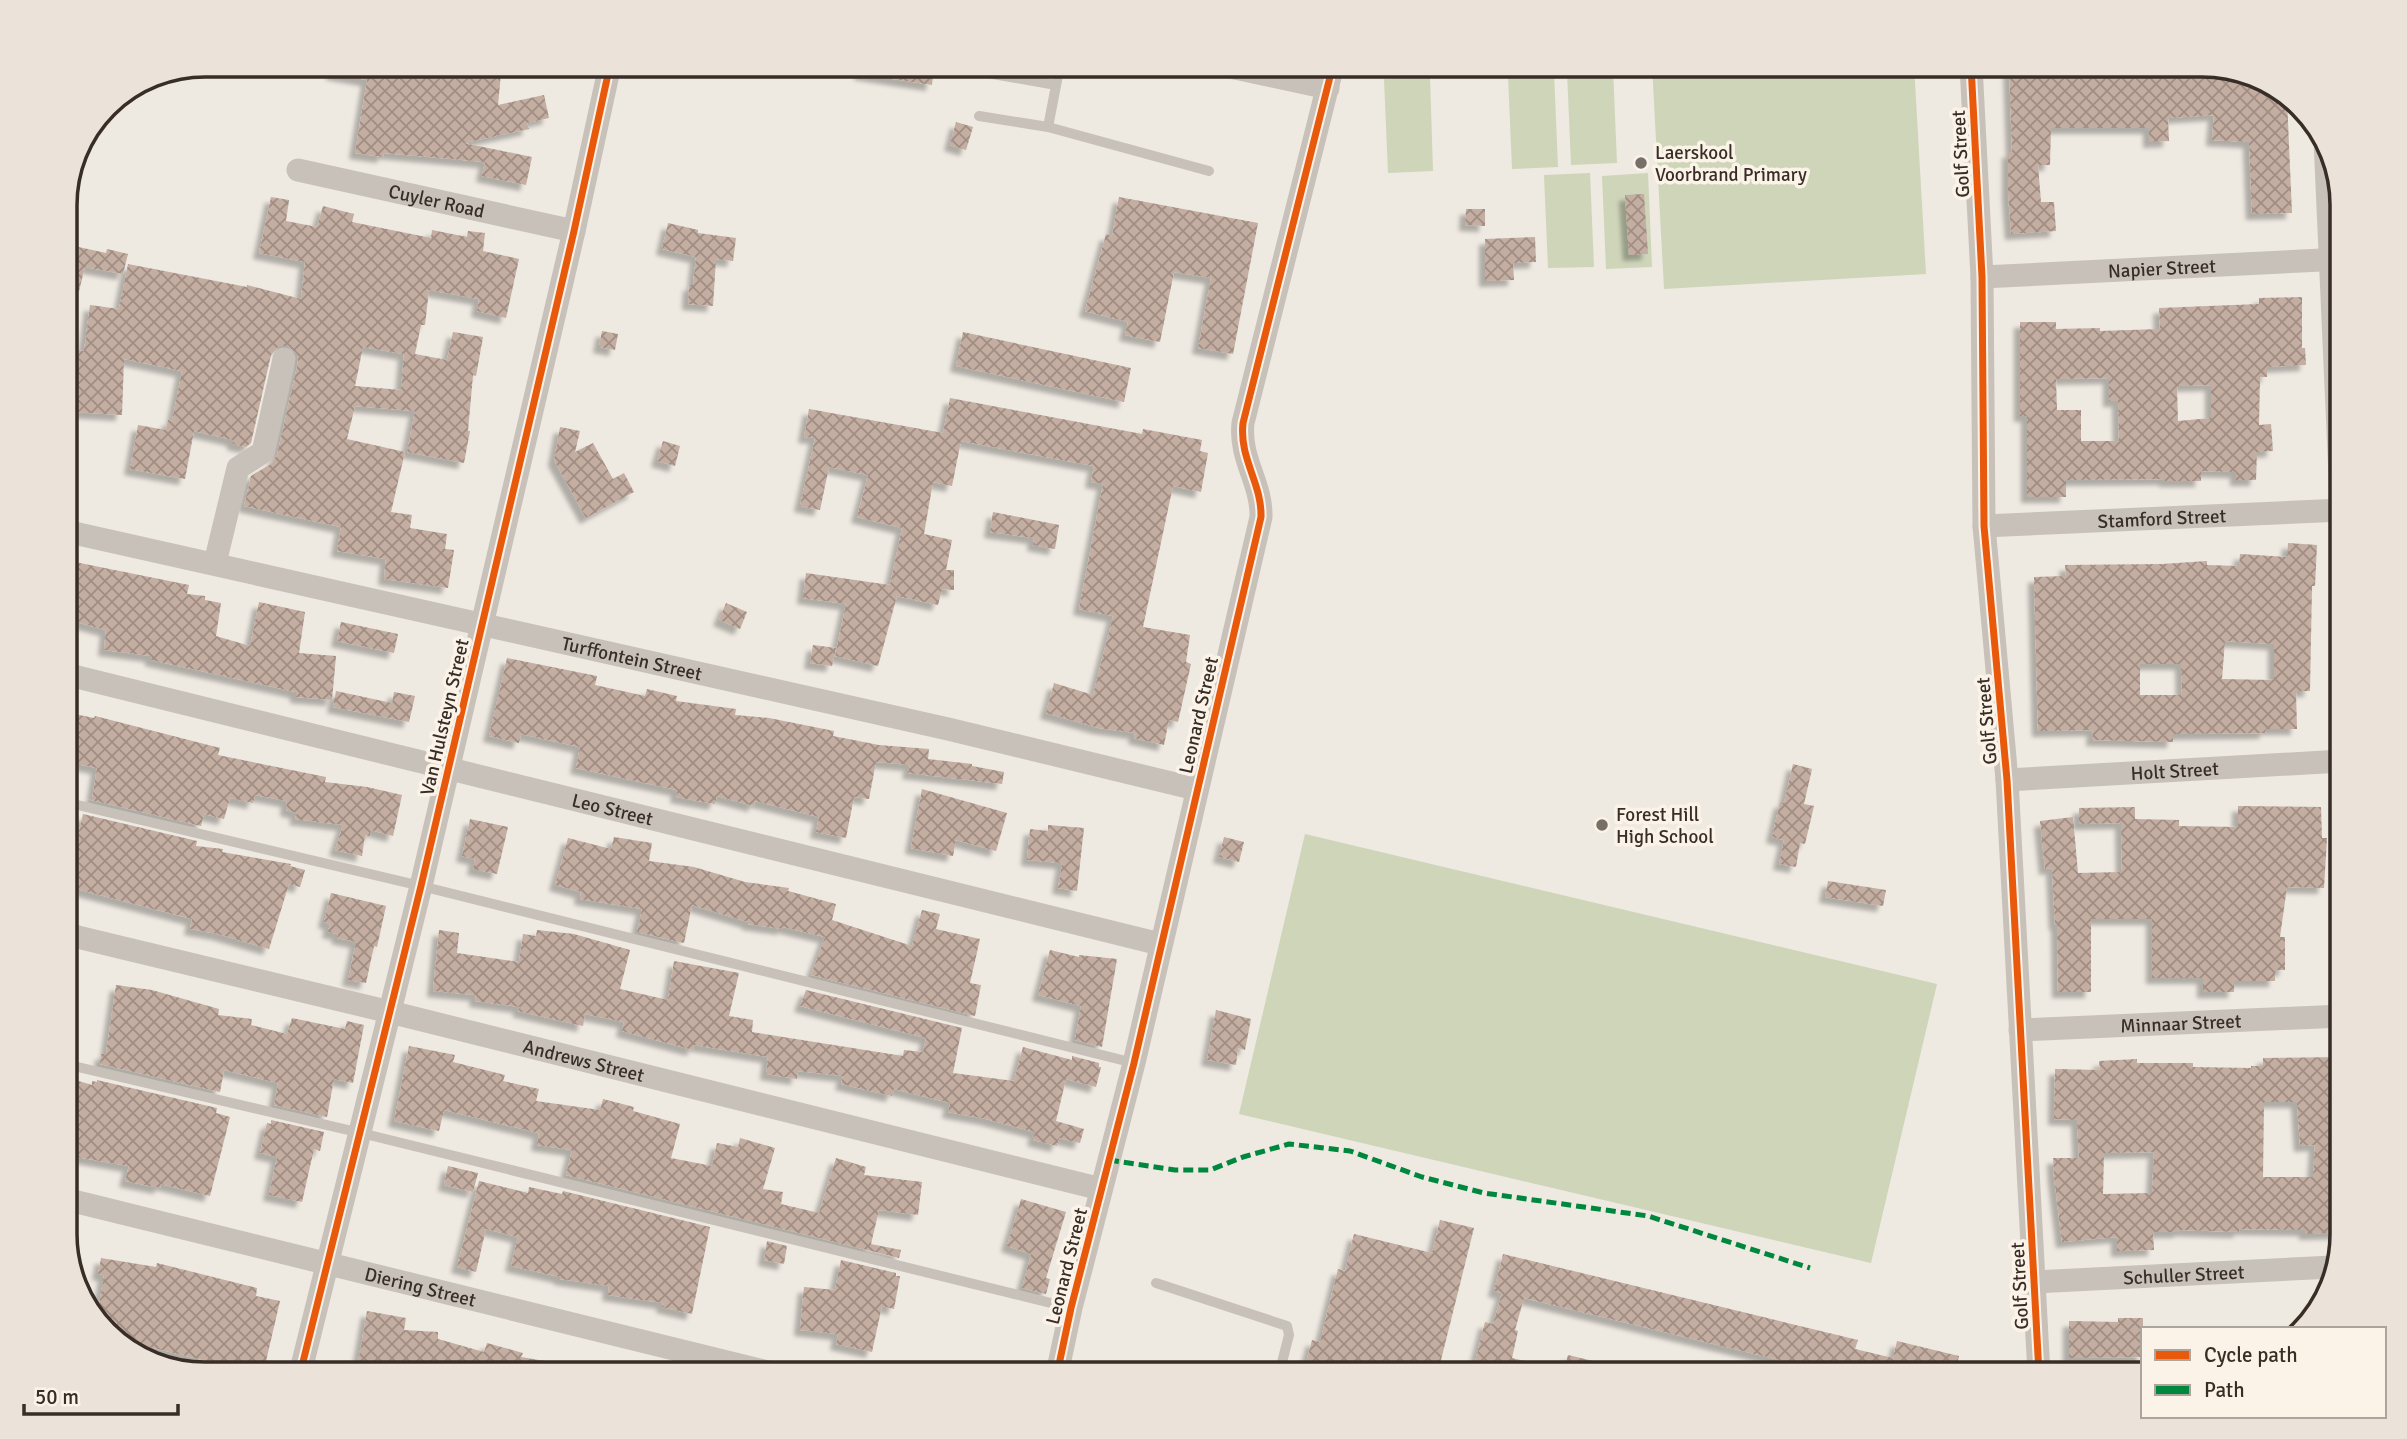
<svg xmlns="http://www.w3.org/2000/svg" width="2407" height="1439" font-family="Signika,sans-serif">
<defs>
<pattern id="building-cross-hatch" width="8" height="8" patternUnits="userSpaceOnUse" patternTransform="scale(1.75)"><rect width="8" height="8" fill="#c4ada1"/><path d="M0 0l8 8M0 8l8-8" fill="none" stroke="#a08d83"/></pattern>
<filter id="shadow"><feDropShadow dx="-6" dy="6" stdDeviation="2" flood-color="#0004"/></filter>
</defs>
<rect width="100%" height="100%" fill="#eee9e1"/>
<!-- park -->
<path fill="#ced5b9" d="M1652,65H1914L1926,274L1664,289Z
M1613,69L1617,163L1571,165L1567,71Z
M1554,73L1558,167L1512,169L1508,75Z
M1430,77L1433,171L1388,173L1384,79Z
M1590,173L1594,267L1548,268L1544,175Z
M1648,173L1652,267L1606,269L1602,176Z
M1305,834L1937,984L1871,1263L1239,1114Z"/>
<!-- building -->
<path fill="url(#building-cross-hatch)" fill-rule="evenodd" filter="url(#shadow)" d="M333,65H494L493,73H501L498,105L544,95L549,118L527,123L529,129L464,143L532,157L526,185L482,176L485,162L384,153L383,157L355,153L367,80L332,74Z
M861,65H934L932,85L860,74Z
M2009,65H2093V77H2125V65H2202L2253,79V87H2275L2287,99L2292,213L2252,214L2249,142L2212,140L2214,115L2168,118L2169,141L2149,142V128H2051L2050,165H2038L2041,202H2054L2056,231L2011,234L2008,193V152H2012Z
M956,122L973,127L966,150L950,145Z
M1644,194L1648,254L1629,255L1625,195Z
M271,197L289,200L286,221L317,227L323,206L354,214L352,222L431,238L432,230L467,237L468,231L485,233L483,251L519,259L506,318L477,311L479,299L429,290L425,325H421L415,354L447,360L453,332L483,337L476,376L473,375L468,431H470L464,463L407,452L415,411L355,406L347,439L405,452L391,512L412,515L410,528L447,534L445,549L454,550L448,588L384,579L386,559L337,551L341,527L244,506L251,476L271,464L277,455L298,362L297,354L288,346H279L271,355L251,443L246,447L233,444V440L194,431L185,479L130,469L138,425L166,430L168,420L172,421L182,371L124,359L122,415L73,412L76,400L65,398V380L68,381L72,349L84,351L90,305L119,309L128,264L247,287V285L301,299L305,262L259,253ZM363,347L404,354L401,390L355,386Z
M1119,197L1258,223L1233,354L1198,348L1211,278L1174,272L1160,342L1125,335L1128,322L1085,311L1106,234L1112,236Z
M1466,209H1485V226L1465,225Z
M668,223L698,230V233L736,238L733,261L716,259L713,306L688,304L689,285H693L696,257L662,249Z
M1535,237L1536,262L1513,263L1514,280L1485,281V239Z
M65,244L106,253L107,249L128,254L123,274L85,267L79,291L65,288Z
M2302,297V348H2305L2306,365L2267,367V377H2260L2259,425L2271,424L2273,451L2257,452L2256,480H2236V472L2201,471V481H2165V479L2066,480V497H2027V416H2020V322H2056V329L2100,328V331L2160,329L2159,308L2259,304V298ZM2109,378V401H2118L2119,441H2081V410H2057L2056,379ZM2211,385V418L2178,421L2177,386Z
M602,331L618,334L615,350L599,347Z
M963,332L1131,368L1124,402L956,366Z
M950,398L1142,434L1143,429L1202,440L1200,451L1208,453L1201,492L1173,486L1143,627L1190,635L1186,662L1191,664L1178,722L1169,720L1164,745L1134,738L1135,733L1099,728L1046,713L1054,683L1093,695L1113,616L1079,609L1103,484L1091,482L1094,466L961,441L952,486L933,482L924,534L952,540L946,570H954V590L942,589L938,605L897,596L878,666L835,656L846,604L803,598L806,573L890,585L902,528L857,517L868,475L829,467L820,510L800,506L815,438L804,437L809,409L943,433Z
M560,427L580,431L575,452L593,443L613,479L624,473L634,492L586,518L554,460Z
M663,441L680,446L675,466L657,461Z
M993,512L1059,525L1055,549L1033,545L1034,538L990,532Z
M2288,543L2317,545L2315,586H2312L2310,691H2296L2297,729H2266L2265,733L2173,734V742L2092,740L2093,730L2038,731L2034,577L2066,576L2065,565L2162,564L2207,561V565L2239,566L2240,554L2287,557ZM2225,641L2274,644V680L2222,679ZM2140,664H2181L2182,695H2140Z
M65,560L189,585L187,594L205,596V600L221,603L216,636L250,646L259,602L305,612L299,653L336,656L332,700L296,697V692L151,660V656L104,650L106,630L65,619Z
M726,603L747,612L740,629L719,620Z
M341,622L398,634L394,653L337,641Z
M813,645L836,648L832,666L810,663Z
M507,658L597,676L595,685L645,696L647,689L677,696L676,701L736,709L735,715L769,718L834,731L833,736L879,745L929,749L928,759L972,764V766L1004,772L1002,784L908,773L910,765L876,762L869,799L854,797L846,838L816,832L819,817L755,801L754,806L717,796L715,804L676,797L677,790L576,768L580,747L521,734L519,743L489,736Z
M336,691L392,703L394,692L415,696L409,722L333,707Z
M65,712L94,718L95,716L220,748L218,755L326,777L325,782L367,787L402,795L393,836L371,830L370,836L365,835L362,856L335,850L343,825L295,819L297,813L286,810L287,801L255,795L253,803L230,798L224,819L204,814L201,826L87,799H92L97,768L65,762Z
M1793,764L1812,769L1804,804L1814,806L1805,844L1800,843L1796,867L1779,864L1784,840L1772,837L1780,802L1784,803Z
M922,789L1007,813L996,851L956,840L953,856L911,848Z
M2238,806L2321,807L2322,838H2327L2324,888L2287,887L2280,937H2285V970H2275V981H2234V992H2203V978H2152V919H2091V992H2058L2057,924L2055,925L2052,868L2045,869L2040,821L2073,817L2078,873L2122,872L2121,823L2079,824V808L2135,807V819L2179,820V826L2238,827Z
M83,814L197,841L196,846L223,849L222,852L291,864L290,866L305,870L300,887L289,884L269,949L218,934L190,929L192,919L65,886V841L76,843Z
M470,819L508,827L497,874L473,869L475,859L462,856Z
M1048,825L1084,828L1077,891L1058,888L1062,863L1027,860L1030,829L1048,831Z
M614,837L652,843L649,861L694,867L745,882L789,888L788,891L836,904L832,920L912,946L922,910L940,914L936,929L980,939L970,983L981,985L975,1016L811,975L825,937L783,927V929L748,924V922L692,905L684,943L637,932L642,909L580,899L581,892L555,885L568,838L611,849Z
M1224,837L1244,842L1239,862L1219,857Z
M1828,881L1886,890L1883,906L1825,897Z
M331,893L386,906L377,947L374,946L366,983L348,980L356,942L337,938L338,934L328,932L330,924L324,922Z
M439,930L459,933L457,953L519,962L523,934L536,936L537,930L574,934L630,950L620,989L668,1000L674,961L739,973L729,1016L753,1020L752,1032L903,1056L904,1050L923,1052L926,1038L800,1006L806,990L962,1028L953,1073L1014,1081L1023,1047L1072,1060V1056L1099,1063V1067H1101L1096,1087L1066,1079L1056,1121L1084,1129L1080,1143L1059,1138L1057,1146L1033,1140L1035,1132L986,1119L948,1112L950,1103L894,1089L892,1096L841,1084L843,1076L798,1071L797,1079L766,1074L768,1057L694,1045L693,1050L622,1031L624,1022L585,1014L583,1026L518,1011L520,1007L475,1001L476,995L433,991Z
M1050,950L1079,957V955L1117,959L1102,1047L1075,1040L1081,1006L1038,995Z
M116,985L152,990L219,1009L218,1015L252,1019L251,1025L287,1034L292,1018L345,1029L347,1021L364,1025L353,1083L334,1079L327,1117L274,1105L278,1083L224,1070L220,1092L100,1064L101,1054H106Z
M1216,1010L1251,1019L1245,1050L1238,1048L1236,1065L1207,1060Z
M409,1046L455,1055L453,1062L505,1075L503,1081L539,1089L536,1101L600,1110L603,1099L634,1107L633,1111L680,1124L671,1158L712,1166L717,1143L738,1147L740,1138L775,1148L763,1189L783,1192L781,1204L819,1213L836,1158L866,1167L864,1175L922,1182L918,1215L879,1210L871,1244L901,1250L899,1258L566,1175L572,1150L537,1145L539,1133L444,1110L439,1131L394,1121Z
M2338,1057L2339,1108H2342V1233L2305,1234V1230L2240,1229L2239,1232L2180,1230V1232H2153L2154,1250L2117,1251V1237L2062,1242L2054,1177L2053,1158H2079L2077,1120L2054,1119L2055,1069L2100,1070L2099,1061L2137,1059V1063H2193V1067L2251,1068V1066H2263V1058ZM2264,1102H2297L2300,1146L2315,1145L2313,1177H2263ZM2154,1152L2152,1193L2103,1194L2104,1153Z
M65,1077L92,1085V1081L97,1082V1080L217,1108L216,1113L230,1117L210,1196L161,1184L160,1188L125,1181L129,1166L65,1155Z
M271,1120L324,1132L320,1151L314,1149L302,1202L269,1195L277,1157L260,1153L267,1123L271,1124Z
M448,1166L478,1173L473,1192L444,1185Z
M479,1181L528,1193L529,1187L562,1194L563,1191L710,1227L692,1314L662,1307L663,1303L608,1295L609,1286L560,1279V1277L511,1266L518,1237L486,1229L476,1272L457,1267Z
M1021,1199L1066,1212L1046,1278L1050,1279L1046,1294L1022,1288L1031,1254L1007,1246Z
M1440,1220L1474,1228L1440,1364L1421,1360L1418,1374H1317L1304,1371L1312,1340L1320,1342L1338,1269L1345,1271L1354,1234L1432,1253Z
M767,1241L787,1246L784,1264L764,1260Z
M1503,1254L1858,1340L1855,1349L1893,1358L1897,1341L1959,1356L1955,1374H1837L1524,1298L1515,1330L1518,1331L1512,1358L1553,1368L1552,1374H1472L1485,1322L1493,1324L1502,1293L1494,1291Z
M101,1258L156,1267L157,1263L257,1288L256,1296L280,1301L263,1374H242L233,1372L227,1366L133,1343L125,1346L97,1318L104,1275L98,1274Z
M841,1260L896,1273V1276H900L894,1309L882,1306L872,1352L836,1344L838,1334L800,1330L804,1287L835,1290Z
M367,1311L406,1318L404,1330L438,1332V1339L484,1352L487,1343L523,1353L521,1357L569,1365L568,1374H432L433,1369L382,1362L381,1374H356Z
M2118,1318H2143V1357L2069,1358V1321L2118,1322Z
M1568,1355L1623,1368L1622,1374H1563Z"/>
<g fill="none" stroke-linecap="round" stroke-linejoin="round">
<!-- service -->
<path stroke="#c8c1ba" stroke-width="10" d="M942,65L1056,85
M1060,65L1048,127L1209,171
M979,116L1048,127
M65,802L421,886L1134,1063
M65,1064L361,1133L1071,1308
M1156,1283L1287,1326L1289,1335L1279,1374
M131,1351L225,1374"/>
<!-- minor -->
<g stroke="#c8c1ba" stroke-width="23">
<path d="M1221,65L1328,88"/>
<path d="M1971,65L1982,277L1984,526L2007,780L2039,1374"/>
<path d="M2325,140L2342,521"/>
<path id="s1" d="M298,170L574,231"/>
<path id="s2" d="M1982,277L2342,259"/>
<path id="s3" d="M1984,526L2342,510"/>
<path id="s4" d="M65,531L948,729L1196,789"/>
<path d="M215,563L238,468L263,452L284,359"/>
<path id="s5" d="M65,674L1160,944"/>
<path id="s6" d="M2007,780L2342,761"/>
<path id="s7" d="M65,934L390,1012L1101,1189"/>
<path id="s8" d="M2020,1030L2342,1016"/>
<path id="s9" d="M65,1199L776,1374"/>
<path id="s10" d="M2034,1282L2333,1267"/>
<path d="M300,1374L421,886L574,231L610,65"/>
<path d="M1057,1374L1071,1308L1134,1063L1261,517C1262,483 1239,459 1243,423L1333,65"/>
</g>
<!-- quiet -->
<path stroke="#00873e" stroke-width="5" stroke-dasharray="10 5" stroke-linecap="butt" d="M1109,1160L1175,1170H1210L1243,1157L1289,1144L1350,1151L1422,1177L1484,1193L1648,1216L1810,1268"/>
<defs>
<path id="cycleway" d="M1971,65L1982,277L1984,526L2007,780L2039,1374
M300,1374L421,886L574,231L610,65
M1057,1374L1071,1308L1134,1063L1261,517C1262,483 1239,459 1243,423L1333,65"/>
</defs>
<!-- cycleway casing -->
<use href="#cycleway" stroke="#fbf3e8" stroke-width="11"/>
<!-- cycleway -->
<use href="#cycleway" stroke="#e8590c" stroke-width="7"/>
</g>
<!-- markers -->
<g fill="#786f68" stroke="#fbf3e8" stroke-width="2.5">
<circle cx="1641" cy="163" r="7"/>
<circle cx="1602" cy="825" r="7"/>
</g>
<g text-anchor="middle" stroke-width="7" stroke-linejoin="round" paint-order="stroke">
<!-- poi labels -->
<g font-size="19" fill="#392e27" stroke="#fbf3e8" text-anchor="start">
<text x="1655" y="159">Laerskool<tspan x="1655" dy="22">Voorbrand Primary</tspan></text>
<text x="1616" y="821">Forest Hill<tspan x="1616" dy="22">High School</tspan></text>
</g>
<!-- street labels -->
<g font-size="19" fill="#392e27" stroke="#fbf3e8">
<text transform="translate(1960 154) rotate(-93)" y="7">Golf Street</text>
<text dy="7" stroke="none"><textPath href="#s1" startOffset="142">Cuyler Road</textPath></text>
<text dy="7" stroke="none"><textPath href="#s2" startOffset="180">Napier Street</textPath></text>
<text dy="7" stroke="none"><textPath href="#s3" startOffset="178">Stamford Street</textPath></text>
<text dy="7" stroke="none"><textPath href="#s4" startOffset="581">Turffontein Street</textPath></text>
<text transform="translate(1198 715) rotate(-77)" y="7">Leonard Street</text>
<text transform="translate(444 717) rotate(-77)" y="7">Van Hulsteyn Street</text>
<text transform="translate(1986 721) rotate(-95)" y="7">Golf Street</text>
<text dy="7" stroke="none"><textPath href="#s6" startOffset="168">Holt Street</textPath></text>
<text dy="7" stroke="none"><textPath href="#s5" startOffset="564">Leo Street</textPath></text>
<text dy="7" stroke="none"><textPath href="#s8" startOffset="161">Minnaar Street</textPath></text>
<text dy="7" stroke="none"><textPath href="#s7" startOffset="534">Andrews Street</textPath></text>
<text transform="translate(1066 1266) rotate(-76)" y="7">Leonard Street</text>
<text dy="7" stroke="none"><textPath href="#s10" startOffset="150">Schuller Street</textPath></text>
<text dy="7" stroke="none"><textPath href="#s9" startOffset="366">Diering Street</textPath></text>
<text transform="translate(2019 1286) rotate(-93)" y="7">Golf Street</text>
</g>
</g>
<!-- crop -->
<path d="M0 0H2407V1439H0ZM205 77H2202A128 128 0 0 1 2330 205V1234A128 128 0 0 1 2202 1362H205A128 128 0 0 1 77 1234V205A128 128 0 0 1 205 77Z" fill="#ebe3d9" fill-rule="evenodd"/>
<path fill="none" stroke="#392e27" stroke-width="3.5" d="M205 77H2202A128 128 0 0 1 2330 205V1234A128 128 0 0 1 2202 1362H205A128 128 0 0 1 77 1234V205A128 128 0 0 1 205 77Z"/>
<!-- legend -->
<rect x="2141" y="1327" width="245" height="91" fill="#fbf3e8" stroke="#ada49b" stroke-width="2"/>
<rect x="2155" y="1350" width="35" height="10" fill="#e8590c" stroke="#ada49b" stroke-width="2"/>
<text x="2204" y="1362" font-size="21" fill="#392e27">Cycle path</text>
<rect x="2155" y="1385" width="35" height="10" fill="#00873e" stroke="#ada49b" stroke-width="2"/>
<text x="2204" y="1397" font-size="21" fill="#392e27">Path</text>
<!-- scale -->
<path d="M24 1404v10h154v-10" fill="none" stroke="#392e27" stroke-width="3.5"/>
<text x="35" y="1404" font-size="21" fill="#392e27" stroke="#fbf3e8" stroke-width="5" paint-order="stroke">50 m</text>
</svg>
